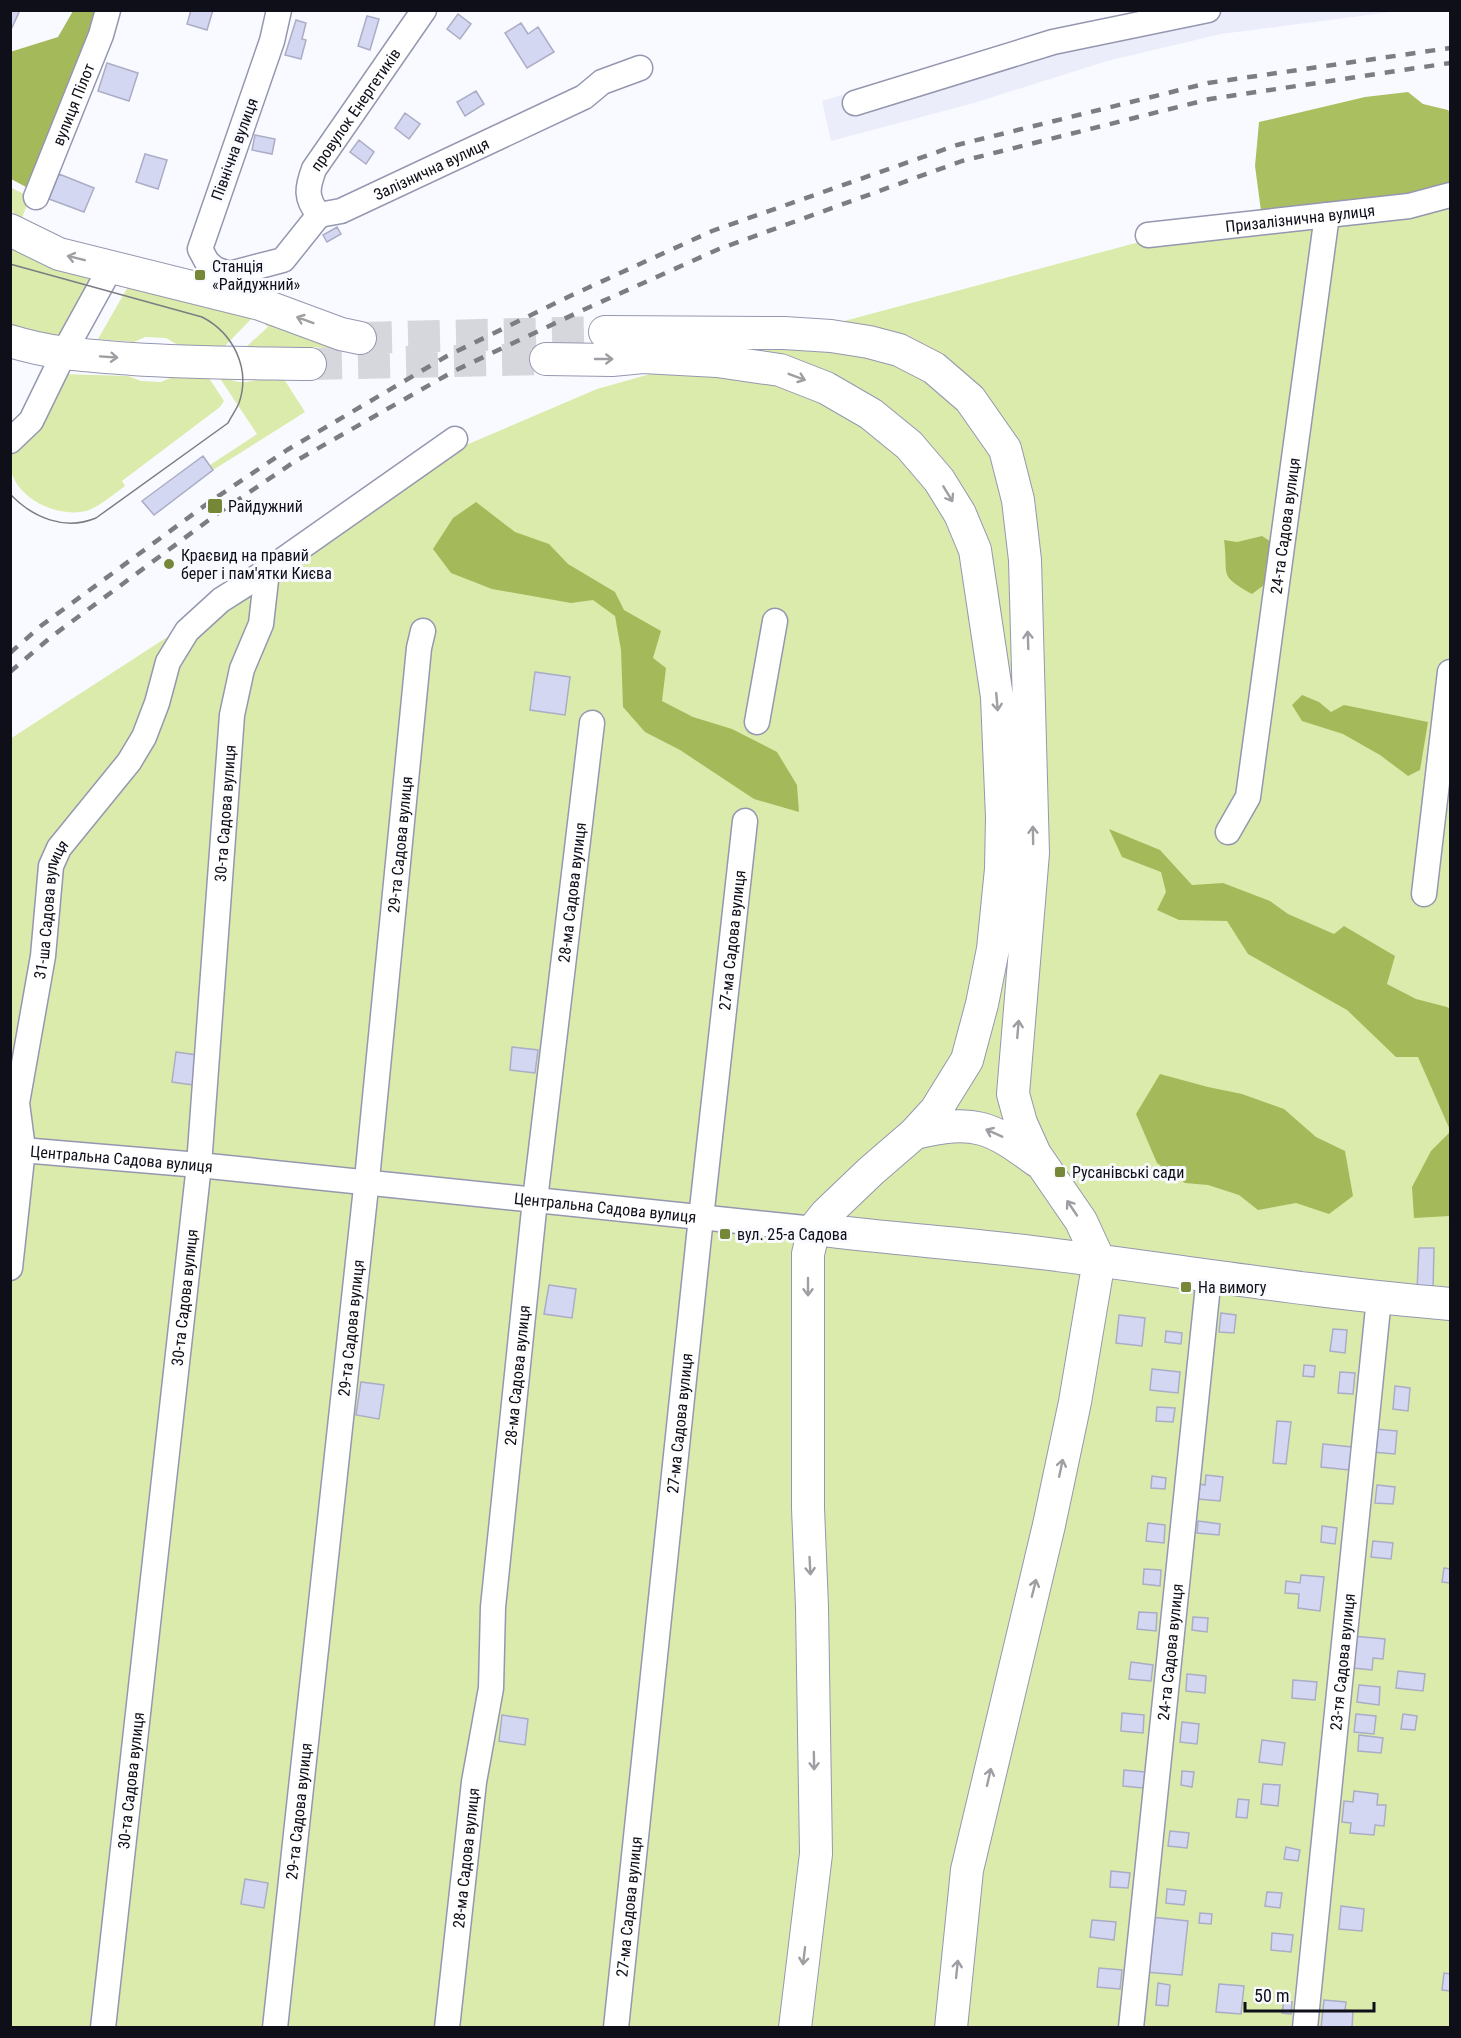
<svg xmlns="http://www.w3.org/2000/svg" width="1461" height="2038" font-family="'Roboto Condensed',sans-serif">
<rect width="100%" height="100%" fill="#f9faff"/>
<!-- built -->
<path fill="#ebedfb" d="M1161,11H1399L1221,34L1107,61L974,103L831,141L822,101L1052,33Z"/>
<!-- green -->
<path fill="#daebab" d="M10,187L30,197L22,218L11,211Z
M1450,198V2027H11L10,739L459,448L597,389L736,350L1158,237Z
M10,239L99,273L61,346L11,331Z
M133,278L259,310L345,342L359,343V351L313,347L311,360L250,357L247,346L268,327L255,315L223,348L178,345L166,338L145,337L134,342L98,339Z
M60,374L128,376L141,381L161,382L173,377L209,378L224,401L220,407L122,481L125,486C114,494 99,507 86,511C53,519 2,492 11,452C12,446 19,438 22,433C35,413 48,394 60,374Z
M269,375L282,376L305,412L213,470L210,465L257,434L219,377C226,377 232,381 239,382C251,383 259,379 269,375Z"/>
<!-- forest -->
<path fill="#aac060" d="M1408,92L1423,104L1448,110L1450,113V188L1399,201L1261,211L1255,166L1259,122L1365,97Z"/>
<!-- water -->
<path fill="#a4ba5a" d="M73,11H99L26,187L11,179L10,52L58,37Z
M476,502L515,532L549,544L568,564L615,592L624,610L661,631L653,658L666,668L662,701L693,717L732,729L777,752L797,785L799,812L754,799L680,750L645,732L623,707L621,650L615,616L593,600L571,603L492,589L451,573L433,549L453,518Z
M1262,536L1282,549L1272,579L1252,594C1217,574 1229,577 1224,540L1237,542Z
M1302,695L1319,702L1331,712L1344,705L1428,722L1420,770L1408,776L1380,755L1343,734L1302,721L1292,705Z
M1109,829L1160,850L1192,885L1223,883L1270,901L1288,914L1334,934L1344,926L1395,956L1387,984L1416,999L1447,1007L1450,1009V1130L1418,1057H1396L1347,1010L1248,954L1227,921L1179,920L1157,910L1166,892L1161,872L1122,857Z
M1160,1074L1208,1087L1242,1094L1284,1109L1316,1137L1345,1151L1353,1196L1329,1214L1296,1203L1258,1210L1239,1195L1208,1185L1185,1183L1157,1163L1136,1114Z
M1450,1132V1216L1414,1218L1412,1187L1431,1151Z"/>
<!-- building -->
<path fill="#d4d7f1" stroke="#abadc6" stroke-width="1.5" d="M10,10H20L10,32Z
M191,10H213L207,30L187,24Z
M458,14L471,24L460,39L447,29Z
M367,16L379,19L370,50L358,46Z
M296,20L306,23L302,39L306,40L301,59L285,55Z
M521,23L528,34L538,27L554,52L527,68L505,33Z
M107,63L138,73L129,101L98,91Z
M476,91L484,104L465,116L457,102Z
M405,113L420,124L409,139L395,128Z
M255,135L275,139L272,154L252,150Z
M359,140L374,152L366,164L350,152Z
M145,154L167,160L158,189L136,182Z
M59,174L94,188L84,212L49,199Z
M337,227L341,234L327,242L323,235Z
M203,456L213,470L154,515L142,501Z
M535,672L570,677L565,715L530,710Z
M512,1047L538,1050L535,1073L510,1070Z
M176,1052L197,1055L193,1085L172,1082Z
M1419,1248H1434L1433,1291L1417,1290Z
M549,1285L576,1289L572,1318L544,1314Z
M1221,1313L1236,1315L1234,1333L1219,1332Z
M1119,1315L1145,1318L1142,1346L1116,1343Z
M1333,1329L1347,1330L1345,1353L1330,1351Z
M1166,1331L1182,1333L1181,1344L1165,1342Z
M1304,1365L1315,1366L1314,1377L1303,1376Z
M1152,1369L1180,1372L1178,1393L1150,1390Z
M1340,1372L1355,1373L1353,1394L1338,1393Z
M361,1382L384,1385L379,1419L356,1415Z
M1395,1386L1410,1388L1408,1411L1393,1409Z
M1157,1407L1175,1408L1173,1422L1156,1421Z
M1277,1421L1291,1422L1286,1464L1273,1463Z
M1375,1429L1397,1431L1395,1454L1372,1452Z
M1323,1444L1352,1447L1349,1470L1321,1467Z
M1206,1475L1223,1477L1220,1501L1198,1499L1200,1484L1205,1485Z
M1152,1476L1166,1478L1165,1489L1151,1488Z
M1377,1485L1395,1487L1393,1504L1375,1503Z
M1198,1521L1220,1524L1219,1535L1197,1533Z
M1148,1523L1165,1525L1164,1543L1146,1541Z
M1322,1526L1337,1528L1335,1544L1321,1542Z
M1373,1541L1393,1543L1391,1559L1371,1557Z
M1444,1568L1450,1569V1583L1442,1582Z
M1144,1569L1161,1570L1160,1586L1143,1584Z
M1301,1575L1324,1577L1320,1611L1298,1608L1299,1594L1285,1593L1286,1581L1300,1583Z
M1139,1612L1157,1613L1156,1631L1137,1629Z
M1193,1617L1208,1618L1207,1632L1192,1630Z
M1352,1636L1385,1639L1383,1659L1373,1658L1372,1670L1353,1668Z
M1131,1662L1153,1665L1151,1681L1129,1679Z
M1398,1671L1425,1674L1423,1691L1396,1688Z
M1187,1674L1206,1676L1205,1693L1186,1691Z
M1293,1680L1317,1682L1315,1700L1292,1698Z
M1359,1685L1380,1687L1379,1705L1357,1702Z
M1122,1713L1144,1715L1143,1733L1121,1731Z
M1356,1714L1376,1716L1374,1734L1354,1732Z
M1403,1714L1417,1716L1415,1730L1401,1729Z
M502,1715L528,1719L525,1745L499,1741Z
M1182,1722L1199,1724L1197,1744L1180,1742Z
M1359,1735L1383,1738L1381,1753L1358,1751Z
M1262,1740L1285,1743L1282,1765L1259,1762Z
M1124,1770L1145,1772L1143,1788L1123,1786Z
M1182,1771L1194,1772L1192,1787L1181,1785Z
M1263,1784L1280,1785L1278,1806L1261,1804Z
M1354,1791L1378,1794L1377,1805H1386L1384,1826L1375,1825L1374,1835L1350,1833L1351,1823L1342,1822L1344,1801L1353,1802Z
M1238,1799L1249,1800L1247,1818L1236,1817Z
M1170,1831L1189,1833L1187,1848L1168,1846Z
M1286,1847L1300,1850L1298,1861L1284,1859Z
M1111,1871L1130,1873L1128,1888L1110,1887Z
M245,1879L268,1883L264,1908L241,1904Z
M1167,1889L1186,1891L1184,1905L1166,1903Z
M1267,1892L1282,1893L1280,1908L1265,1906Z
M1341,1906L1364,1909L1362,1931L1339,1929Z
M1200,1913L1212,1914L1211,1924L1199,1923Z
M1151,1917L1188,1921L1182,1975L1145,1972Z
M1092,1920L1116,1922L1114,1940L1090,1937Z
M1272,1933L1293,1935L1291,1952L1271,1950Z
M1099,1968L1122,1970L1120,1989L1097,1987Z
M1444,1973L1450,1974V1991L1442,1990Z
M1158,1983L1170,1985L1168,2006L1156,2005Z
M1219,1984L1244,1986L1241,2014L1216,2012Z
M1324,2000L1346,2002L1345,2010L1353,2011L1352,2028H1321Z
M1284,2001L1292,2002L1291,2014L1282,2013Z"/>
<g fill="none" stroke-linecap="round" stroke-linejoin="round">
<!-- major-tunnel -->
<path stroke="#d6d7dc" stroke-width="32" stroke-dasharray="32 16" stroke-linecap="butt" d="M360,338L605,332
M310,364L546,359"/>
<defs>
<g id="minor">
<path d="M279,10L272,41L200,249L207,262L215,269L229,274L283,260L319,215"/>
<path d="M855,103L1053,42L1208,10"/>
<path id="s1" d="M36,197L101,35L108,10"/>
<path id="s2" d="M319,215L341,211L584,97L602,82L640,68"/>
<path id="s3" d="M319,215C305,198 307,188 314,169L424,10"/>
<path id="s4" d="M1148,235L1409,206L1450,195"/>
<path d="M10,441L31,421L69,343L111,267"/>
<path d="M757,722L775,621"/>
<path id="s5" d="M1228,832L1248,797L1327,215"/>
<path d="M1424,894L1450,672"/>
<path id="s6" d="M10,1149L199,1165L814,1229"/>
<path id="s7" d="M10,1268L23,1149L17,1103L43,956L51,866L59,848L129,762L144,737L157,703L168,662L187,631L221,600L267,571L455,439"/>
<path id="s8" d="M103,2028L199,1165L232,715L242,669L261,624L267,571"/>
<path id="s9" d="M275,2028L368,1169L419,648L423,631"/>
<path id="s10" d="M447,2028L474,1782L491,1688L493,1607L535,1200L592,723"/>
<path id="s11" d="M616,2028L699,1236L745,821"/>
<path id="s12" d="M1131,2028L1209,1276"/>
<path id="s13" d="M1305,2028L1379,1298"/>
</g>
<path id="major" d="M10,230L59,254L260,304L341,334L360,338
M605,332L784,333L831,336L869,342L899,350L934,368L970,399L1005,449L1018,500L1025,560L1033,853L1013,1094L1021,1123L1035,1154L1081,1221L1099,1260L1075,1402L1049,1525L967,1870L951,2028
M10,341C51,354 90,356 132,359C192,363 251,363 310,364
M546,359L612,360L643,357L717,361L780,370L826,388L871,414L909,445L939,480L960,514L975,550L997,697L1002,817L1001,869L993,949L982,1004L967,1060L936,1110L915,1133L871,1171L826,1214L814,1229L808,1254V1508L812,1607L816,1854L795,2028
M915,1133C974,1119 990,1126 1037,1161
M814,1229C892,1239 971,1244 1049,1254C1183,1271 1316,1293 1450,1304"/>
</defs>
<!-- minor casing -->
<use href="#minor" stroke="#9597b0" stroke-width="27"/>
<!-- major casing -->
<use href="#major" stroke="#9597b0" stroke-width="34"/>
<!-- minor -->
<use href="#minor" stroke="#fff" stroke-width="24"/>
<!-- major -->
<use href="#major" stroke="#fff" stroke-width="32"/>
<!-- tram -->
<path stroke="#7c7d84" stroke-width="1.5" d="M10,264L202,317C233,333 251,368 239,403C236,410 231,417 228,423L96,518C65,531 33,518 10,494"/>
<!-- rail -->
<path stroke="#7c7d84" stroke-width="4.5" stroke-dasharray="10 10" stroke-linecap="butt" d="M10,653L42,625L211,501L287,450L447,356L570,296L712,231L957,145L1208,83L1450,48
M10,672L51,637L217,514L294,462L454,371L583,310L719,249L962,161L1210,99L1450,63"/>
</g>
<!-- one-way arrows -->
<defs><path id="oneway-shaft" d="M-6 0H5M1.5-3L5.5 0L1.5 3" fill="none" stroke-width="1.6" stroke-linecap="round" stroke-linejoin="round" transform="scale(1.5)"/></defs>
<g stroke="#9f9fa3">
<use href="#oneway-shaft" transform="translate(76 258) rotate(-166)"/>
<use href="#oneway-shaft" transform="translate(305 320) rotate(-160)"/>
<use href="#oneway-shaft" transform="translate(109 357) rotate(4)"/>
<use href="#oneway-shaft" transform="translate(604 359)"/>
<use href="#oneway-shaft" transform="translate(797 377) rotate(21)"/>
<use href="#oneway-shaft" transform="translate(948 494) rotate(59)"/>
<use href="#oneway-shaft" transform="translate(1028 640) rotate(-92)"/>
<use href="#oneway-shaft" transform="translate(997 702) rotate(85)"/>
<use href="#oneway-shaft" transform="translate(1033 835) rotate(-91)"/>
<use href="#oneway-shaft" transform="translate(1018 1029) rotate(-85)"/>
<use href="#oneway-shaft" transform="translate(994 1133) rotate(-156)"/>
<use href="#oneway-shaft" transform="translate(1072 1208) rotate(-124)"/>
<use href="#oneway-shaft" transform="translate(808 1287) rotate(90)"/>
<use href="#oneway-shaft" transform="translate(1061 1468) rotate(-78)"/>
<use href="#oneway-shaft" transform="translate(810 1566) rotate(87)"/>
<use href="#oneway-shaft" transform="translate(1034 1588) rotate(-76)"/>
<use href="#oneway-shaft" transform="translate(814 1761) rotate(89)"/>
<use href="#oneway-shaft" transform="translate(989 1777) rotate(-77)"/>
<use href="#oneway-shaft" transform="translate(804 1956) rotate(97)"/>
<use href="#oneway-shaft" transform="translate(957 1969) rotate(-84)"/>
</g>
<!-- markers -->
<g fill="#768838" stroke="#f9faff" stroke-width="2">
<rect x="194" y="269" width="12" height="12" rx="3"/>
<rect x="207" y="498" width="16" height="16" rx="3"/>
<circle cx="169" cy="564" r="6"/>
<rect x="1054" y="1166" width="12" height="12" rx="3"/>
<rect x="719" y="1228" width="12" height="12" rx="3"/>
<rect x="1180" y="1281" width="12" height="12" rx="3"/>
</g>
<g text-anchor="middle" stroke-width="6" stroke-linejoin="round" paint-order="stroke">
<!-- street labels -->
<g font-size="16" fill="#0e0f18" stroke="#f9faff">
<text dy="6" stroke="none"><textPath href="#s1" startOffset="100">вулиця Пілот</textPath></text>
<text dy="6" stroke="none"><textPath href="#s3" startOffset="122">провулок Енергетиків</textPath></text>
<text transform="translate(234 149) rotate(-70)" y="6">Північна вулиця</text>
<text dy="6" stroke="none"><textPath href="#s2" startOffset="122">Залізнична вулиця</textPath></text>
<text dy="6" stroke="none"><textPath href="#s4" startOffset="153">Призалізнична вулиця</textPath></text>
<text dy="6" stroke="none"><textPath href="#s5" startOffset="314">24-та Садова вулиця</textPath></text>
<text dy="6" stroke="none"><textPath href="#s8" startOffset="1221">30-та Садова вулиця</textPath></text>
<text dy="6" stroke="none"><textPath href="#s9" startOffset="1190">29-та Садова вулиця</textPath></text>
<text dy="6" stroke="none"><textPath href="#s10" startOffset="1143">28-ма Садова вулиця</textPath></text>
<text dy="6" stroke="none"><textPath href="#s7" startOffset="363">31-ша Садова вулиця</textPath></text>
<text dy="6" stroke="none"><textPath href="#s11" startOffset="1094">27-ма Садова вулиця</textPath></text>
<text dy="6" stroke="none"><textPath href="#s6" startOffset="112">Центральна Садова вулиця</textPath></text>
<text dy="6" stroke="none"><textPath href="#s6" startOffset="598">Центральна Садова вулиця</textPath></text>
<text dy="6" stroke="none"><textPath href="#s8" startOffset="735">30-та Садова вулиця</textPath></text>
<text dy="6" stroke="none"><textPath href="#s9" startOffset="704">29-та Садова вулиця</textPath></text>
<text dy="6" stroke="none"><textPath href="#s10" startOffset="657">28-ма Садова вулиця</textPath></text>
<text dy="6" stroke="none"><textPath href="#s11" startOffset="608">27-ма Садова вулиця</textPath></text>
<text dy="6" stroke="none"><textPath href="#s12" startOffset="378">24-та Садова вулиця</textPath></text>
<text dy="6" stroke="none"><textPath href="#s13" startOffset="368">23-тя Садова вулиця</textPath></text>
<text dy="6" stroke="none"><textPath href="#s8" startOffset="249">30-та Садова вулиця</textPath></text>
<text dy="6" stroke="none"><textPath href="#s9" startOffset="218">29-та Садова вулиця</textPath></text>
<text dy="6" stroke="none"><textPath href="#s10" startOffset="171">28-ма Садова вулиця</textPath></text>
<text dy="6" stroke="none"><textPath href="#s11" startOffset="122">27-ма Садова вулиця</textPath></text>
</g>
<!-- poi labels -->
<g font-size="16" fill="#0e0f18" stroke="#f9faff" text-anchor="start">
<text x="212" y="272">Станція<tspan x="212" dy="18">«Райдужний»</tspan></text>
<text x="228" y="512">Райдужний</text>
<text x="181" y="561">Краєвид на правий<tspan x="181" dy="18">берег і пам'ятки Києва</tspan></text>
<text x="1072" y="1178">Русанівські сади</text>
<text x="737" y="1240">вул. 25-а Садова</text>
<text x="1198" y="1293">На вимогу</text>
</g>
</g>
<!-- border -->
<rect width="1461" height="2038" fill="none" stroke="#0e0f18" stroke-width="24"/>
<!-- scale -->
<path d="M1245 2002v9h129v-9" fill="none" stroke="#0e0f18" stroke-width="3"/>
<text x="1254" y="2002" font-size="18" fill="#0e0f18" stroke="#f9faff" stroke-width="4.5" paint-order="stroke">50 m</text>
</svg>
